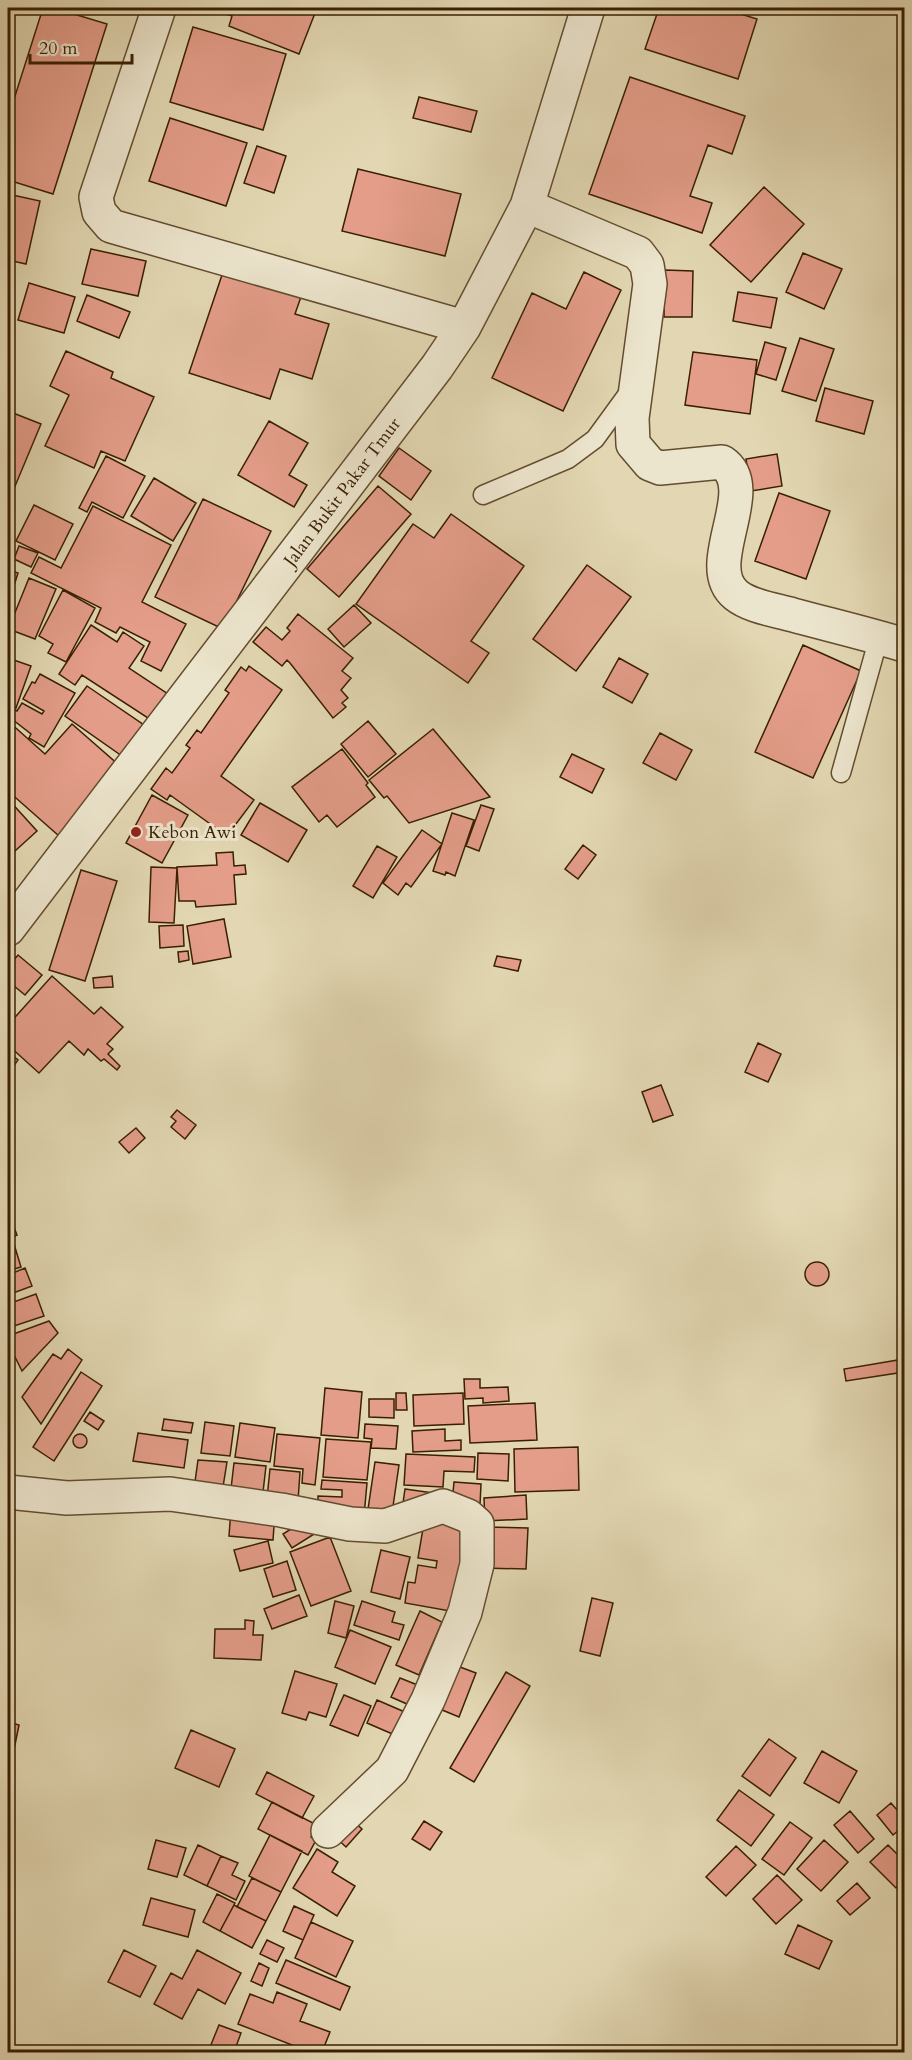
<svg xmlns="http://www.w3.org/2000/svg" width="912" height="2060" font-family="Cardo,serif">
<rect width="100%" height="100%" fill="#e2d7b2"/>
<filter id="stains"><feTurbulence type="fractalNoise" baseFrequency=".00333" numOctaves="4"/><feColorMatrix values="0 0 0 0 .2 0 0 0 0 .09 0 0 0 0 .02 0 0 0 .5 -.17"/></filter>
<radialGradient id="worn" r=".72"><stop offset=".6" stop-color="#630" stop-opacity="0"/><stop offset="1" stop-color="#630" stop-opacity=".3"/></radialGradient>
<!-- building -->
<path fill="#e49d89" stroke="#3a1f03" stroke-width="1.5" d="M43,8H54L107,24L53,194L8,180V118Z
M210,8H317L299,54L229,26L232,16Z
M659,8H721L757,19L738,79L645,49Z
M193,27L286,54L263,130L170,102Z
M630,77L745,116L732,154L708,145L690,196L712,203L702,233L589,194Z
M419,97L477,111L471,132L413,118Z
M170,118L247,143L226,206L149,181Z
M257,146L286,156L274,193L244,183Z
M358,169L461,194L445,256L342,231Z
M764,187L804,224L751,282L710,245Z
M8,194L40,201L26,264L8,260Z
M91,249L146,261L138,296L82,284Z
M803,253L842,269L824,309L786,292Z
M224,269L302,294L295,314L329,324L312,379L280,369L270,399L189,373Z
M665,270L693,271L692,317H664Z
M584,272L621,290L563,411L492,378L532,293L566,309Z
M29,283L75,297L64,333L18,320Z
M738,292L777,298L771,328L733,321Z
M87,295L130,312L119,338L77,321Z
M800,338L834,349L816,401L782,391Z
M765,342L786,348L776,380L756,374Z
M66,351L113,372L111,378L154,397L125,461L101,451L94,468L45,446L69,395L50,386Z
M693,352L757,360L750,414L685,405Z
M825,388L873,401L864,434L816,421Z
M8,411L41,424L8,503Z
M269,421L308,443L289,475L307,485L294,507L238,475Z
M399,448L431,471L411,500L379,476Z
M777,454L782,486L751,491L746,459Z
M106,456L145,476L123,518L92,502L87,512L79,508Z
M154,478L196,503L173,541L131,516Z
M378,486L411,514L339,597L307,569Z
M779,493L830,511L806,579L755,561Z
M203,499L271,531L223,629L155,597Z
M34,505L73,524L55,560L16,541Z
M93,506L171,545L142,602L186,624L161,671L141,661L150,642L120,627L116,633L95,622L101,608L31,573L39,557L61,568Z
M451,514L524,566L471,641L489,653L468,683L356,604L413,524L434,538Z
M19,546L38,553L31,567L14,559Z
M587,565L631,597L576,671L533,639Z
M8,570L18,573L8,605Z
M29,578L56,589L35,639L11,630L14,622L12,620Z
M63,590L95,608L66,662L48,653L53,644L39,636Z
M354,605L371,623L344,647L328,629Z
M298,614L353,658L342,671L351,678L341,690L348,698L342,703L346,707L333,718L290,663L287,660L282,666L253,642L266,627L282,640L290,631L287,628Z
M91,625L117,642L123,632L144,646L129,668L168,694L151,720L82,675L75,685L59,674Z
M803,645L861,671L813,778L755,752Z
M8,658L31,666L16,708L8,705Z
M619,658L648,674L632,703L603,687Z
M249,666L282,690L221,776L254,800L227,836L170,795L167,800L151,789L166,768L172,773L190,748L186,745L197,730L201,733L229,693L225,690L241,667L246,671Z
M40,674L75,693L44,747L29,738L31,734L8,716L10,707L17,711L22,703L42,714L44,711L23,699L32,682L35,683Z
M87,686L144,725L122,756L65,716Z
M8,721L45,754L72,724L120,766L59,836L8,791Z
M368,721L396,754L368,777L341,744Z
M433,729L490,797L409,823L387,796L384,798L369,780Z
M660,733L692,750L676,780L643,763Z
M342,749L368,783L366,785L375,797L337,827L327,815L319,822L292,787Z
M572,754L604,769L592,793L560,777Z
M152,795L188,815L162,863L126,843Z
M8,799L37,831L15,851L8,843Z
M260,803L307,830L288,862L241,835Z
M481,805L494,809L479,851L466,846Z
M452,813L474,820L455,876L446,872L445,875L433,871Z
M422,830L442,844L411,887L406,883L398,895L383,883Z
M583,845L596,855L578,879L565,869Z
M377,846L397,857L373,898L353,886Z
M233,852L234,866L245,865L246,874L234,875L236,904L196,907L195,901H179L177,867L217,865L216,853Z
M151,867L177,868L174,923L149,922Z
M81,870L117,881L85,981L49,970Z
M224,919L231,957L193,964L187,926Z
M183,925L184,946L160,948L159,926Z
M188,951L189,960L179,962L178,952Z
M18,955L42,975L25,995L8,981V967Z
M497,956L521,960L518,971L494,966Z
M52,976L94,1014L101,1007L123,1027L107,1044L113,1049L108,1054L120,1066L117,1070L104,1059L101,1061L88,1049L84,1055L69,1041L39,1073L8,1045V1025Z
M112,976L113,987L94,988L93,978Z
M758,1043L781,1054L768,1082L745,1072Z
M8,1052L18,1060L8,1074Z
M661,1085L673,1115L653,1122L642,1092Z
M177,1110L196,1125L185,1139L171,1127L176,1121L171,1117Z
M136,1128L145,1138L129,1153L119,1142Z
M8,1211L17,1235L8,1239Z
M14,1244L21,1267L8,1271V1246Z
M805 1274a12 12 0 1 1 24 0a12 12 0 1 1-24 0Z
M25,1268L32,1286L8,1295V1275Z
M36,1294L44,1316L8,1328V1304Z
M49,1321L58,1333L22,1371L8,1343V1336Z
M68,1349L82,1360L41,1424L22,1397L53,1354L61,1359Z
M904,1359V1372L846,1381L844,1369Z
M81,1372L102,1386L54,1461L33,1447Z
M464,1379H480V1388L508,1387L509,1401L483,1403V1398L465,1399Z
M325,1388L362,1392L358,1438L321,1435Z
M396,1393H406L407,1410H396Z
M463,1393L464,1424L414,1426L413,1395Z
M369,1399H394V1418L369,1417Z
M535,1403L537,1440L470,1443L468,1406Z
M90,1412L104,1421L98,1430L84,1421Z
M164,1419L193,1423L191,1433L162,1430Z
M205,1422L234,1426L230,1456L201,1453Z
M240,1423L275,1428L270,1462L235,1457Z
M365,1424L398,1426L396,1449L371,1448L372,1439L364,1438Z
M445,1429V1441L461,1440V1450L413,1452L412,1431Z
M138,1433L188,1440L184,1468L133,1461Z
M73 1441a7 7 0 1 1 14 0a7 7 0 1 1-14 0Z
M277,1434L320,1438L315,1485L302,1483L303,1469L274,1466Z
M326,1439L371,1442L367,1480L323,1477Z
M578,1447L579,1490L515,1492L514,1449Z
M478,1453L509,1454L508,1481L477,1479Z
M406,1454L475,1457L474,1472L444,1471L443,1487L404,1485Z
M198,1460L227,1462L222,1493L194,1489Z
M375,1462L399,1465L391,1520L367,1516Z
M234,1463L266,1466L262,1501L230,1497Z
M270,1469L300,1472L298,1501L267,1498Z
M322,1480L367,1483L364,1516L318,1514V1496L342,1497V1490L321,1489Z
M454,1482L481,1484L480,1505L452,1503Z
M405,1489L441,1494L402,1510Z
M526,1495L527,1519L485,1521L484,1498Z
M231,1509L275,1512L273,1540L229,1536Z
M310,1517L319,1531L292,1548L283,1534Z
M425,1517L464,1523L459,1604L450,1611L405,1603L408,1582L415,1583L418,1565L436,1568L437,1561L418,1558Z
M484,1527L528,1528L526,1569L483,1568Z
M330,1537L351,1591L311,1606L290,1552Z
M268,1541L273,1563L240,1571L234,1550Z
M381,1550L410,1557L400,1599L371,1592Z
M287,1561L296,1590L273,1597L264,1569Z
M299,1595L307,1616L272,1629L264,1609Z
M592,1598L613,1603L600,1656L580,1651Z
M335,1601L354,1606L346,1638L328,1633Z
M362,1601L395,1612L392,1622L404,1625L399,1640L354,1625Z
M420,1611L442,1622L419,1675L396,1665Z
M245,1620L254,1621L253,1635H263L261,1660L214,1658L215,1629H245Z
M904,1623V1654H901Z
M350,1630L391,1647L375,1684L335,1667Z
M452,1664L476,1673L459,1717L435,1707Z
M295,1671L337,1684L326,1717L309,1712L306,1720L282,1713Z
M506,1672L530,1686L474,1782L450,1768Z
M400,1678L425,1688L416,1708L391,1697Z
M344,1695L371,1706L358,1736L330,1725Z
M377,1700L414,1716L404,1739L367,1723Z
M8,1722L19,1725L8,1779Z
M191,1730L235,1749L219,1787L175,1768Z
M769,1739L796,1758L770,1796L742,1776Z
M822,1751L857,1771L839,1803L804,1783Z
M267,1772L314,1796L302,1818L256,1794Z
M739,1790L774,1815L751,1846L717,1820Z
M272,1802L317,1825L311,1837L316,1840L308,1855L258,1829Z
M891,1803L904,1818V1826L893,1835L877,1815Z
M850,1811L874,1839L858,1853L834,1825Z
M348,1816L362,1829L346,1847L332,1834Z
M424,1821L442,1832L430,1850L412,1839Z
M790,1822L812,1838L784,1875L762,1859Z
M270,1835L302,1851L281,1892L249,1876Z
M156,1840L186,1848L177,1877L148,1869Z
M824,1840L848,1862L821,1891L797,1869Z
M198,1845L221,1856L207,1886L184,1875Z
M888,1845L904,1861V1879L896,1888L870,1862Z
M736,1846L756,1865L726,1896L706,1877Z
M317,1849L338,1862L332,1872L355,1886L337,1916L293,1888Z
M221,1856L238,1863L232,1875L245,1881L236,1900L207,1886Z
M777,1875L802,1900L776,1924L753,1899Z
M252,1878L281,1892L266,1921L237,1907Z
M857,1883L870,1898L850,1915L837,1901Z
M217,1894L235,1903L220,1931L203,1922Z
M151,1898L195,1910L188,1937L143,1925Z
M234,1905L266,1921L252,1948L220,1931Z
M294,1906L314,1915L303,1940L283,1931Z
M311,1922L353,1941L336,1977L295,1958Z
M798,1925L832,1941L819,1969L785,1954Z
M267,1940L284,1948L277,1962L260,1954Z
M124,1950L156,1966L140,1997L108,1982Z
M197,1950L241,1973L225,2004L198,1989L182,2019L154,2004L171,1973L182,1979Z
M286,1960L350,1987L340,2010L276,1983Z
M259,1963L269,1968L262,1986L251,1981Z
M277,1992L307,2004L300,2021L330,2032L322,2052H310L238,2024L250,1994L273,2003Z
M219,2025L241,2033L234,2052H208Z"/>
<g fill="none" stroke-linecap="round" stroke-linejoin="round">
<defs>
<path id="lane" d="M483,495L568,459L595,439L630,391
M841,773L879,637"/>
<path id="street" d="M159,8L96,197L99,212L111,226L464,327
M527,206L638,253L647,265L650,284L632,418L633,444L650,464L660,468L722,462C762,489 699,565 736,595C751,607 776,610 793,615C830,625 868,634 904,645
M8,929L437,367L464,327L527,206L588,8
M8,1492L67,1498L170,1494L281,1510L350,1524L385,1526L443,1506L468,1516L477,1524V1564L465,1612L428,1700L392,1770L328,1831"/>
</defs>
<!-- lane casing -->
<use href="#lane" stroke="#644d2f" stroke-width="21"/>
<!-- street casing -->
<use href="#street" stroke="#644d2f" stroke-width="36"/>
<!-- lane -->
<use href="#lane" stroke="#ece5cd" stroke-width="18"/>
<!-- street -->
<use href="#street" stroke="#ece5cd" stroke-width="33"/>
</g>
<!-- markers -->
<circle fill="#8f2418" stroke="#ece5cd" stroke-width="2" cx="136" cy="832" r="6"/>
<g text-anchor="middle" stroke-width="6" stroke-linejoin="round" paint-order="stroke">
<!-- street labels -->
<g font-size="18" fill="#3a1f03" stroke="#ece5cd">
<text transform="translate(342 492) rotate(-53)" y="6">Jalan Bukit Pakar Tmur</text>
</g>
<!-- poi labels -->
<g font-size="18" fill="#3a1f03" stroke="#ece5cd" text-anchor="start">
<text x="148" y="838">Kebon Awi</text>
</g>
</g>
<!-- margin -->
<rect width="912" height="2060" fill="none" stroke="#e2d7b2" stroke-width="30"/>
<rect x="9" y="9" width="894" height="2042" fill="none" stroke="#3a1f03" stroke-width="3"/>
<rect x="15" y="15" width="882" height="2030" fill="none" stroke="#3a1f03" stroke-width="1.5"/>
<!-- scale -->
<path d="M30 54v9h102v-9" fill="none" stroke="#3a1f03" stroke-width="3"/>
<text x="39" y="54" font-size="18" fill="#3a1f03" stroke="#ece5cd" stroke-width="4.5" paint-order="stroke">20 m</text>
<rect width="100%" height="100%" filter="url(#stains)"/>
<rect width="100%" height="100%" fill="url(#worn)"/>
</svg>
